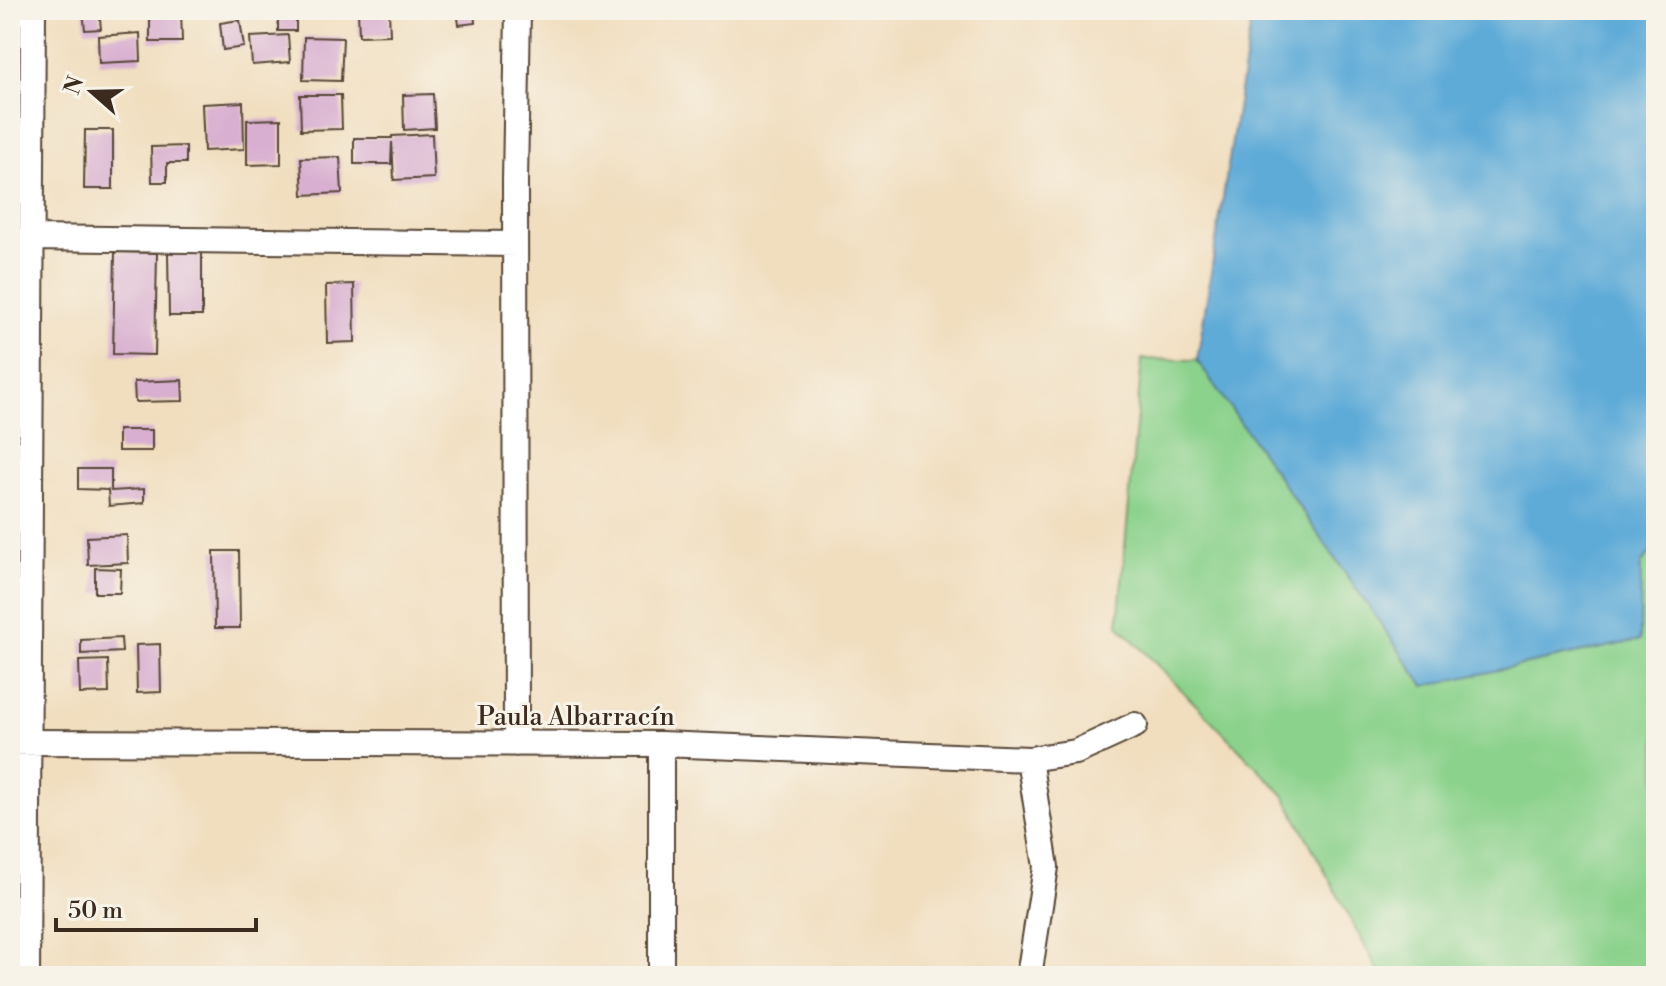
<svg xmlns="http://www.w3.org/2000/svg" width="1666" height="986" font-family="'Libre Bodoni',serif">
<rect width="100%" height="100%" fill="#f7f3e8"/>
<filter id="ink" filterUnits="userSpaceOnUse"><feTurbulence type="fractalNoise" baseFrequency=".0125" numOctaves="2"/><feDisplacementMap in="SourceGraphic" scale="16" xChannelSelector="R" yChannelSelector="G"/><feConvolveMatrix kernelMatrix="1 2 1 2 8 2 1 2 1" color-interpolation-filters="sRGB"/></filter>
<filter id="wash" filterUnits="userSpaceOnUse"><feTurbulence type="fractalNoise" baseFrequency=".006" numOctaves="4" result="noise"/><feDisplacementMap in="SourceGraphic" scale="32" xChannelSelector="R" yChannelSelector="G"/><feGaussianBlur stdDeviation="1.8" result="paint"/><feColorMatrix in="noise" values="0 0 0 0 0 0 0 0 0 0 0 0 0 0 0 0 0 1.4 0 .05"/><feComposite in="paint" operator="in"/></filter>
<g filter="url(#wash)">
<rect width="100%" height="100%" fill="#f1debf"/>
<!-- green -->
<path fill="#8bd28c" stroke="#637e55" stroke-width="2" d="M1142,359L1197,360L1424,686L1641,564L1656,546V976H1381L1284,795L1118,625Z"/>
<!-- water -->
<path fill="#5fabd8" stroke="#4d6a7b" stroke-width="2" d="M1253,10H1656V546L1641,564L1640,640L1424,686L1197,360Z"/>
<g id="blocks">
<!-- building -->
<path fill="#d8afd0" d="M83,10H99L101,29L85,30Z
M150,10H181L182,42H150Z
M251,10H273V19H252Z
M278,10H296V31H278Z
M358,10H389L390,35L359,36Z
M457,10H474L475,23L459,25Z
M240,20L244,47L223,50L220,23Z
M140,33L141,61L99,63L98,36Z
M288,35L290,62L252,65L250,37Z
M304,37L343,38L341,81L303,80Z
M433,94L435,128L404,130L403,95Z
M300,95H341L342,129L301,130Z
M243,102L244,149L204,151L202,104Z
M281,119V164L247,165V120Z
M85,130H113V189H84Z
M432,134L434,178L394,180L392,142L391,164H354V138H392V136Z
M186,146V163H167V182H152L151,147Z
M340,157L342,193L303,195L301,158Z
M115,252L157,253L155,355L113,354Z
M168,252H202V316H169Z
M354,284L355,342L327,343L326,285Z
M182,380L183,401L135,402L134,382Z
M118,430H152V451H118Z
M78,469H111V491L144,489V503L109,506L108,490L78,489Z
M127,535L128,563L88,565L87,537Z
M214,551H239L240,628H215Z
M95,568L121,569L120,593H95Z
M121,638L122,652L81,654V640Z
M160,644L161,692L137,693L136,645Z
M108,660L109,693L80,694L79,661Z"/>
</g>
</g>
<g filter="url(#ink)">
<use href="#blocks" fill-opacity="0" stroke="#564536" stroke-width="2"/>
<g fill="none" stroke-linecap="round" stroke-linejoin="round">
<defs>
<path id="minor" d="M31,238L515,244
M10,742L661,744L1029,759L1076,752L1135,725
M516,744L515,181L518,10
M1029,759L1046,867L1029,976
M27,976L33,10
M661,976V744"/>
</defs>
<!-- minor casing -->
<use href="#minor" stroke="#564536" stroke-width="28"/>
<!-- minor -->
<use href="#minor" stroke="#fff" stroke-width="24"/>
</g>
</g>
<g text-anchor="middle" stroke-width="6" stroke-linejoin="round" paint-order="stroke">
<!-- street labels -->
<g font-size="26" fill="#3b2a1e" stroke="#f7f3e8">
<text x="576" y="725">Paula Albarracín</text>
</g>
</g>
<!-- margin -->
<rect width="1666" height="986" fill="none" stroke="#f7f3e8" stroke-width="40"/>
<!-- north arrow -->
<g transform="translate(92 92) rotate(290)" stroke="#f7f3e8" stroke-width="6" paint-order="stroke">
<path d="M0-6L14 30L0 20L-14 30Z" fill="#3b2a1e"/>
<text y="-12" font-size="22" font-weight="bold" text-anchor="middle" fill="#3b2a1e">N</text>
</g>
<!-- scale -->
<path d="M56 918v12h200v-12" fill="none" stroke="#3b2a1e" stroke-width="4"/>
<text x="68" y="918" font-size="24" fill="#3b2a1e" stroke="#f7f3e8" stroke-width="6" paint-order="stroke">50 m</text>
</svg>
